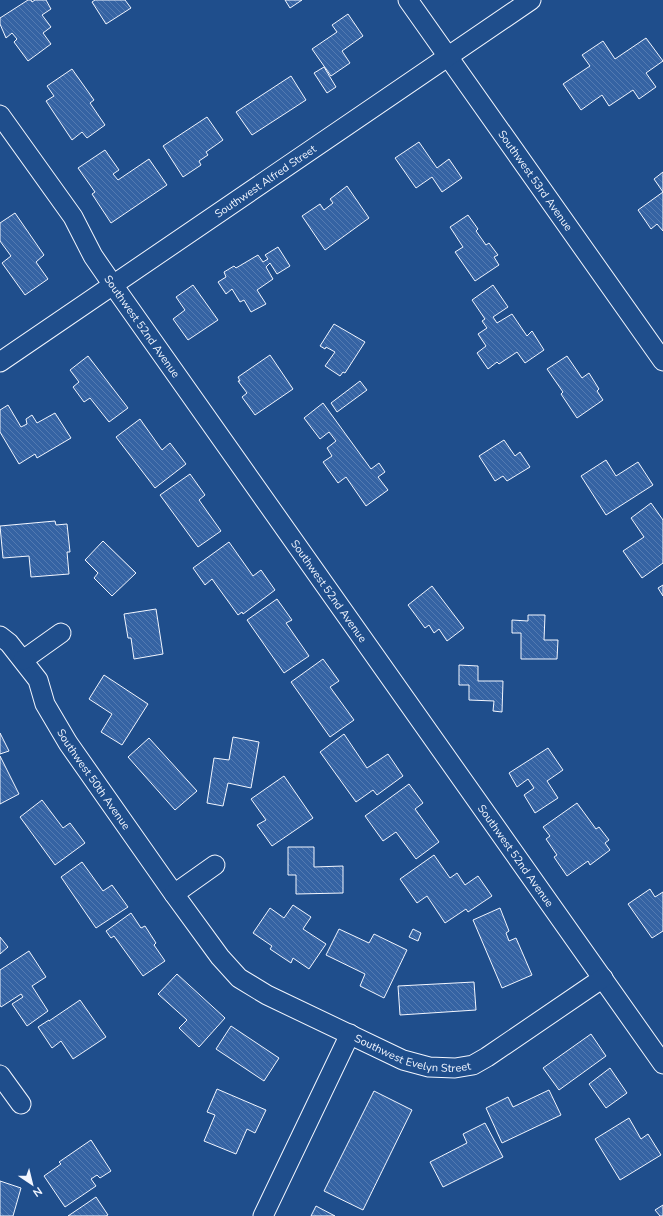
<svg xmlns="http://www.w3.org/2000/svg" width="663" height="1216" font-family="'Nunito Sans',sans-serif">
<defs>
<pattern id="building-back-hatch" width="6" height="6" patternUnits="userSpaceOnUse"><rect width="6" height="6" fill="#3563a3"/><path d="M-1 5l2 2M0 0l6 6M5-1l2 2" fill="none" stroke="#537ab1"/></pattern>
</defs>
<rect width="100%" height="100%" fill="#1f4e8c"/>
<!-- building -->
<path fill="url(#building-back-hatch)" stroke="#f2f6ff" d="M28,0H31L32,2L35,0H46L51,9L42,15L51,27L43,33L51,44L28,61L14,42L17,39L12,33L6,38L0,24V18Z
M95,0H125L131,8L106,24L92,2Z
M285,0H302L290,8Z
M348,14L363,36L342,51L350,63L331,76L312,49L337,32L332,25Z
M646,38L663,61L646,73L656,87L639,99L633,90L609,106L602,95L581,110L563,84L590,66L582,55L603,41L615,59Z
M324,67L336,87L327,93L314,73Z
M72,69L94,100L90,103L105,125L87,138L82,132L72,140L46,101L54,96L47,86Z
M291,76L306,100L252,135L236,112Z
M207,117L223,140L206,152L208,155L199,161L201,165L183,177L163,146Z
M419,142L437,168L449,159L462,178L442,192L432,177L416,188L395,158Z
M105,150L119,170L113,174L118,180L149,159L167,185L111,223L92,194L95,192L78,168Z
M663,172V231L657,224L651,229L638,210L663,192L654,179Z
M347,186L369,218L325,250L302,216L320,204L324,210L333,203L330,199Z
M15,213L44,255L36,262L48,279L25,295L2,263L11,256L0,241V223Z
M468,215L478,229L476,231L486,245L489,243L498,255L494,257L499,265L475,281L455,252L463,247L450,227Z
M278,247L290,266L277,274L270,263L266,267L273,279L257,290L266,304L251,312L244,300L240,302L232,289L226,294L218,282L226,277L224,272L234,266L236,268L258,255L263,262L268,259L265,255Z
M193,285L218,320L188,340L173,319L185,310L176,297Z
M493,285L508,307L493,317L497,323L512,314L527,336L532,331L544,350L525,363L517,352L499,364L497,362L488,369L477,353L486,346L478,334L487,328L482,321L485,319L472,300Z
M334,324L365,342L345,373L343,372L340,376L325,366L335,352L326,347L325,349L320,346Z
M270,355L293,389L255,415L242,397L247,393L238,381H240L238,377Z
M88,356L128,408L109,422L90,398L84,402L73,387L79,382L70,370Z
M567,356L582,378L589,373L599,389L597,391L603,400L577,418L561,394L563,392L547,369Z
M360,381L367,390L337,412L331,403Z
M323,403L371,469L379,463L385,472L378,477L388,490L366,506L346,477L338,483L323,462L332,456L327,448L336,441L329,432L320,439L304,418Z
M8,405L21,427L27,424L26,419L32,415L37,423L55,413L71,438L37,458L35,454L19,464L0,432V410Z
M140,419L162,450L170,443L186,464L155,488L116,437Z
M504,440L515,456L520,452L530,467L507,481L503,476L495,481L479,456Z
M606,460L616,476L638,462L653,485L606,515L581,476Z
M190,474L205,495L199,500L221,531L198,547L160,495Z
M651,503L663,520V563L642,578L623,551L644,537L631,518Z
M55,521L56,525L67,524L70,552H67L69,574L31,577L29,556L3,558L0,526Z
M103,541L136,573L112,596L94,578L98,573L85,560Z
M229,542L253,576L261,570L275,590L243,614L242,612L238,615L212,579L205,585L193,568Z
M663,585V596L658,588Z
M432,586L464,628L447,641L439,629L434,633L429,625L425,628L408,605Z
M277,599L292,620L286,623L309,656L284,673L247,620Z
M156,609L163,654L134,659L131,638H128L124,614Z
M528,615H545L544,640H558L557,659H521V633H512V620L528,621Z
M323,659L339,681L330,687L354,720L330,737L291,682Z
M459,665L478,666V681H503L502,712L493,711L494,701L469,700V685H459Z
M104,675L148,704L122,745L101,732L112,714L89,699Z
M0,733L9,751L0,754Z
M344,734L367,768L388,754L403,776L377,795L373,790L356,802L320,752Z
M233,737L259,742L251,788L228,783L223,806L207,803L214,758L229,760Z
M149,738L197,791L175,810L128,757Z
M548,748L563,770L547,781L558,798L535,813L524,795L534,788L528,779L517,787L509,773Z
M0,756L19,794L0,804Z
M284,776L313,818L272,846L257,825L266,820L251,799Z
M409,784L423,803L415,809L439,842L416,859L396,832L383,841L365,816Z
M42,800L63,828L70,823L85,843L55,865L20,817Z
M577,803L596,829L599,827L609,840L605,843L610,850L590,865L588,861L567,876L554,857L557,855L546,839L550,836L543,827Z
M288,847H314V867L343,866V893L296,894V875H288Z
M434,855L450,878L457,873L465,885L478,876L492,896L468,912L466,909L445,923L427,896L417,903L400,879Z
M82,862L103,891L112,885L128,907L96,928L61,877Z
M650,889L655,897L663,892V931L652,938L628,904Z
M293,905L311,917L303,929L326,944L309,969L293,958L291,963L270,949L272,946L253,933L270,908L284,918Z
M500,908L509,931L506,933L509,941L516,938L532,975L502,988L473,920Z
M131,913L141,928L145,926L156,943L154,945L165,961L143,976L114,936L111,938L106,931Z
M339,929L369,943L374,934L407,950L384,998L360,986L365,974L326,955Z
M413,929L421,933L418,941L409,937Z
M0,937L8,947L0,954Z
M29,951L46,977L32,986L48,1011L27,1026L12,1004L23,997L21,994L1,1007L0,1005V970Z
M177,974L225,1018L199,1047L179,1028L187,1020L158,994Z
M474,982L476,1010L400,1015L398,986Z
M80,1000L106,1037L73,1059L61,1041L52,1048L38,1027L49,1020V1021Z
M231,1026L279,1058L264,1081L216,1049Z
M591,1034L606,1056L559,1090L543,1068Z
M610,1068L627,1093L606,1108L589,1084Z
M217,1089L266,1110L255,1133L247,1129L236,1154L204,1141L215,1115L207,1112Z
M549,1090L561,1115L502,1143L486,1108L508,1097L513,1107Z
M374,1091L412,1110L363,1210L324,1191Z
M629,1118L641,1139L648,1134L661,1155L620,1180L595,1139Z
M485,1123L503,1157L443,1187L430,1162L467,1143L463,1134Z
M91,1140L111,1171L100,1178L97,1175L91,1179L96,1186L65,1207L44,1176L61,1164L59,1162Z
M0,1181L21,1188L13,1216H0Z
M96,1197L108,1215L106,1216H68Z
M663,1205V1216H660L655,1210Z
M316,1206L335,1216H311Z"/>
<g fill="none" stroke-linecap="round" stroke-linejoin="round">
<defs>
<g id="minor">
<path id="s1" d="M408,0L663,361"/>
<path id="s2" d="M0,115L73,217L93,256L113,285L663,1064"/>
<path id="s3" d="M0,362L531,0"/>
<path id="s4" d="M0,636L9,643L38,680L45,704L68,743L174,894L220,957L239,978L267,995L403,1060L429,1067L455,1068L473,1065L487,1057L603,978"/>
<path d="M23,660L61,633"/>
<path d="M174,894L215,865"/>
<path d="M0,1075L21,1104"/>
<path d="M263,1216L350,1034"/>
</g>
</defs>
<!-- minor casing -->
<use href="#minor" stroke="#f2f6ff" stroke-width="21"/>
<!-- minor -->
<use href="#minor" stroke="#1f4e8c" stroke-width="19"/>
</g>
<g text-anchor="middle" stroke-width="3" stroke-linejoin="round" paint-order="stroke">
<!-- street labels -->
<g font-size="11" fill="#f2f6ff" stroke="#1f4e8c">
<text dy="4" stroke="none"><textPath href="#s3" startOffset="321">Southwest Alfred Street</textPath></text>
<text dy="4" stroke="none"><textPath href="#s1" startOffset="221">Southwest 53rd Avenue</textPath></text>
<text dy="4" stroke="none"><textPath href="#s2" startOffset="255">Southwest 52nd Avenue</textPath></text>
<text dy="4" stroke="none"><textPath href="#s2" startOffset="579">Southwest 52nd Avenue</textPath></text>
<text dy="4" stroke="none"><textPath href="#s4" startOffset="173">Southwest 50th Avenue</textPath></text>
<text dy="4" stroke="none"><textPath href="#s2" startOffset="903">Southwest 52nd Avenue</textPath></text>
<text dy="4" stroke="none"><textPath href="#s4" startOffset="611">Southwest Evelyn Street</textPath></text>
</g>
</g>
<!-- north arrow -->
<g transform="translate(32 1184) rotate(145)" stroke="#1f4e8c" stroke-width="3" paint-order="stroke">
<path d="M0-3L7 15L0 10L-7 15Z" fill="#f2f6ff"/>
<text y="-6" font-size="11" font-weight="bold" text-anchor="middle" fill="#f2f6ff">N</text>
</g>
</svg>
